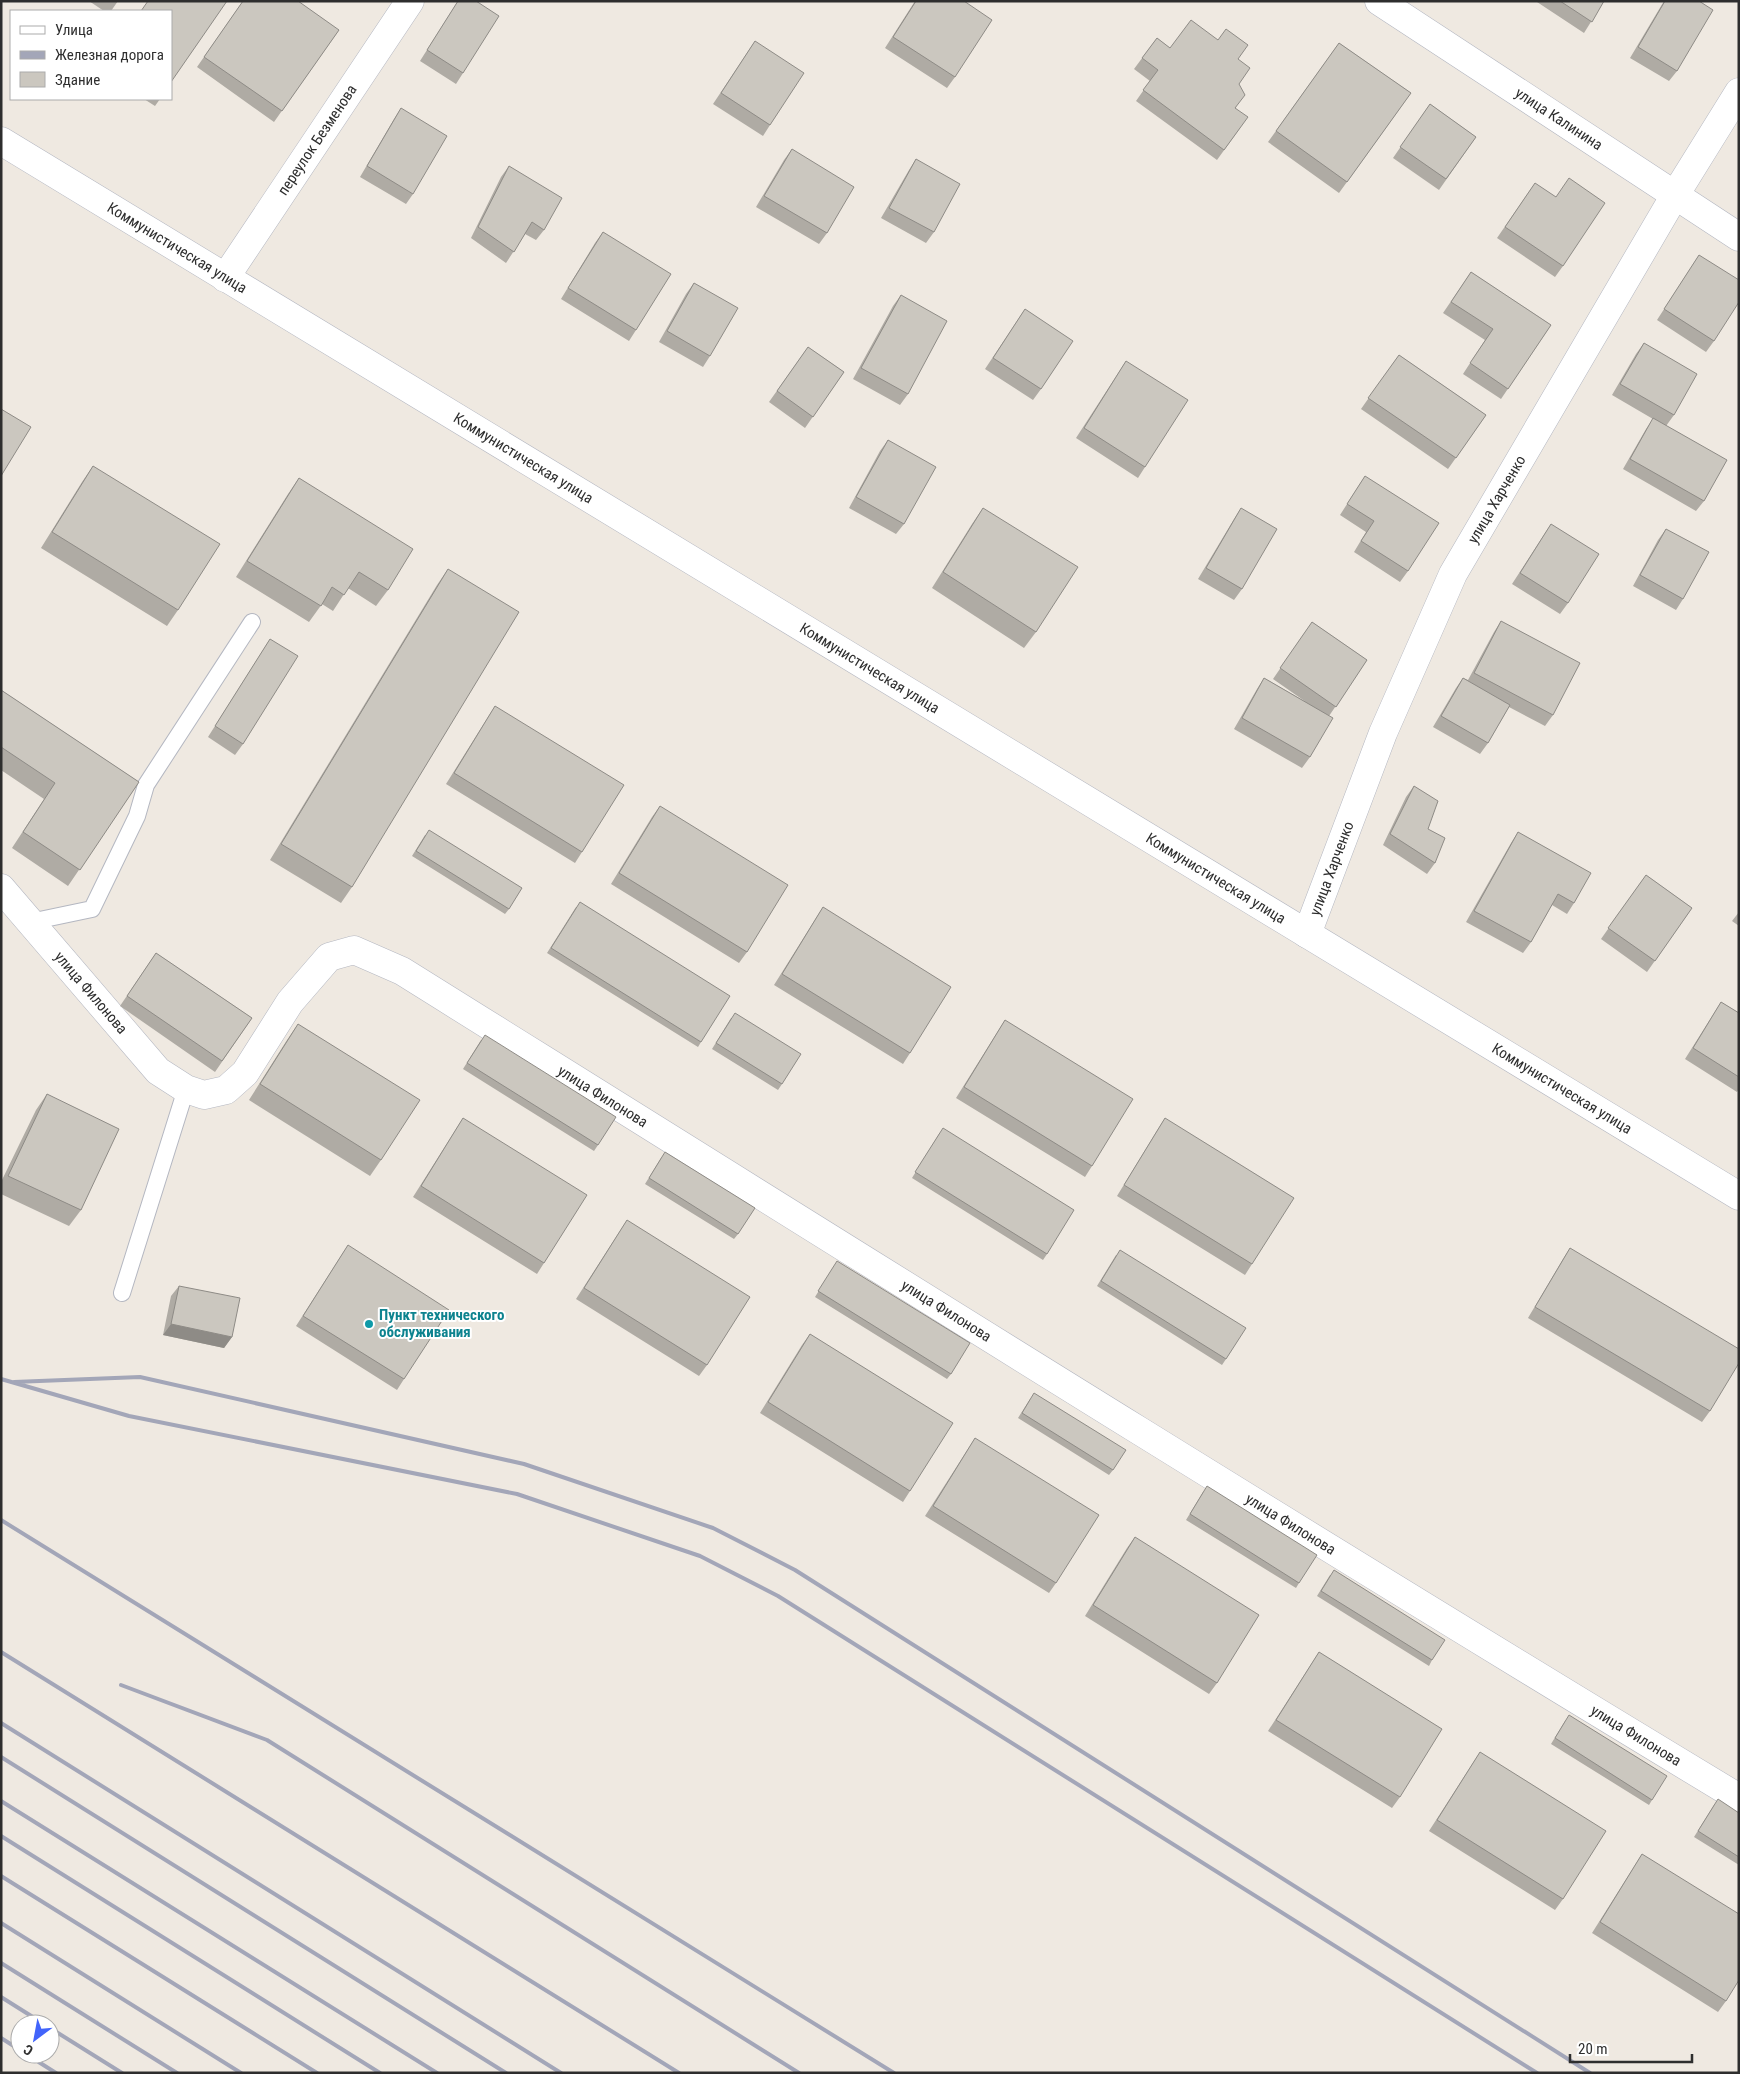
<svg xmlns="http://www.w3.org/2000/svg" width="1740" height="2074" font-family="'Roboto Condensed',sans-serif">
<rect width="100%" height="100%" fill="#efe9e1"/>
<g fill="none" stroke-linecap="round" stroke-linejoin="round">
<defs>
<path id="service" d="M30,922L92,909L137,816L146,785L252,622
M122,1293L186,1089"/>
<g id="minor">
<path id="s1" d="M1379,1L1739,237"/>
<path id="s2" d="M225,278L410,1"/>
<path id="s3" d="M1,888L158,1071L186,1089L204,1095L226,1090L245,1073L290,1002L329,957L354,950L402,971C847,1249 1290,1527 1739,1798"/>
<path id="s4" d="M1307,934L1383,733L1453,574L1675,195L1739,92"/>
</g>
<g id="tertiary">
<path id="s5" d="M1,141L1739,1196"/>
</g>
</defs>
<!-- service casing -->
<use href="#service" stroke="#b4b7c1" stroke-width="18"/>
<!-- minor casing -->
<use href="#minor" stroke="#b4b7c1" stroke-width="29"/>
<!-- tertiary casing -->
<use href="#tertiary" stroke="#b4b7c1" stroke-width="29"/>
<!-- service -->
<use href="#service" stroke="#fff" stroke-width="16"/>
<!-- minor -->
<use href="#minor" stroke="#fff" stroke-width="28"/>
<!-- tertiary -->
<use href="#tertiary" stroke="#fff" stroke-width="28"/>
<!-- rail -->
<path stroke="#a3a6b8" stroke-width="4" d="M1,1379L129,1416L517,1494L700,1556L778,1596L1537,2073
M14,1382L140,1377L524,1464L713,1528L795,1570L1590,2073
M1,1520L894,2073
M1,1652L679,2073
M121,1685L267,1740L799,2073
M1,1723L561,2073
M1,1757L506,2073
M1,1801L437,2073
M1,1836L380,2073
M1,1876L317,2073
M1,1923L241,2073
M1,1963L177,2073
M1,1997L44,2024
M50,2028L122,2073
M1,2038L20,2050
M26,2054L56,2073"/>
</g>
<!-- wall -->
<path fill="#afaba4" d="M89,1H118L111,11H104Z
M243,1L339,30L274,122L197,67Z
M458,1H476L463,73L456,84L420,61Z
M915,1H964L955,77L947,88L885,48Z
M1538,1H1604L1584,33L1537,2Z
M1664,1H1699L1677,71L1669,81L1630,58Z
M1157,38L1170,48L1238,59L1239,84L1236,108L1240,128L1217,160L1136,101L1150,81L1134,69Z
M755,41L770,125L763,136L713,104Z
M1339,43L1411,93L1339,193L1268,142Z
M144,99H160L155,106Z
M1430,104L1476,137L1439,190L1393,158Z
M401,108L413,194L406,204L360,177L394,119Z
M792,149L827,233L819,244L756,207L784,160Z
M916,159L934,232L926,243L881,218L909,170Z
M509,166L544,230L536,240L525,234L506,263L471,238L501,177Z
M1535,183L1563,266L1555,277L1497,238Z
M603,232L636,330L629,341L561,299L595,243Z
M1699,255L1714,341L1706,352L1657,320Z
M1471,272L1551,325L1501,399L1463,374L1485,340L1443,313Z
M694,283L710,356L703,367L659,342L686,294Z
M901,295L908,394L900,405L853,379L893,306Z
M1025,309L1041,389L1033,400L985,369Z
M1644,343L1674,415L1666,426L1704,501L1696,511L1623,469L1646,429L1653,419L1612,395L1636,354Z
M808,347L844,372L805,428L769,402Z
M1399,355L1486,415L1448,469L1361,409Z
M1126,361L1145,467L1138,478L1076,438Z
M888,440L904,524L896,534L849,508L880,451Z
M93,466L178,610L167,626L41,548L82,482Z
M1365,476L1408,571L1400,582L1354,552L1366,532L1340,515Z
M299,478L388,590L376,606L348,588L333,611L322,604L309,622L236,577L288,494Z
M983,508L1036,632L1024,648L932,588L972,524Z
M1241,508L1242,589L1234,600L1198,579L1234,519Z
M1551,524L1568,603L1560,614L1512,584Z
M1666,529L1683,599L1676,610L1633,586L1658,540Z
M448,569L352,887L341,903L270,860L437,585Z
M1501,621L1553,715L1545,726L1509,707L1488,743L1480,754L1433,727L1456,688L1463,678L1468,680L1494,632Z
M1312,622L1367,660L1329,716L1310,757L1302,768L1234,729L1257,689L1264,678L1306,702L1273,679Z
M270,639L243,744L235,755L208,737Z
M1,690L139,782L68,886L12,848L44,799L1,770Z
M495,706L582,852L575,863L446,784L488,717Z
M1414,786L1428,829L1435,863L1427,874L1383,845L1406,797Z
M660,806L747,952L739,963L611,884L652,817Z
M1518,832L1574,903L1567,914L1552,905L1531,942L1523,953L1466,922L1511,843Z
M425,835L509,909L505,914L412,856Z
M1646,875L1692,908L1647,972L1601,939Z
M576,907L701,1042L698,1047L547,953Z
M823,907L910,1053L903,1064L774,985L816,918Z
M1739,912V926L1732,921Z
M156,953L252,1018L215,1072L120,1006Z
M1721,1002L1739,1013V1089L1737,1092L1685,1059Z
M731,1018L782,1084L778,1090L712,1049Z
M1005,1020L1092,1166L1085,1177L956,1098L998,1031Z
M298,1024L381,1160L370,1176L249,1100L287,1040Z
M481,1040L598,1145L594,1151L463,1069Z
M47,1094L81,1210L69,1226L1,1194V1182L36,1110Z
M463,1118L544,1263L537,1274L413,1197Z
M1165,1118L1252,1264L1245,1275L1117,1196L1158,1129Z
M939,1134L1047,1254L1043,1260L912,1178Z
M661,1158L738,1234L734,1239L645,1184Z
M627,1220L707,1365L699,1376L576,1299Z
M348,1245L404,1379L397,1390L296,1326Z
M1570,1248L1710,1411L1702,1422L1528,1318L1563,1259Z
M1116,1255L1226,1359L1222,1365L1097,1286Z
M834,1266L951,1374L947,1379L815,1297Z
M179,1286L232,1337L224,1348L163,1335L171,1296Z
M810,1334L910,1491L903,1502L760,1413L802,1345Z
M1030,1399L1113,1470L1109,1475L1018,1418Z
M975,1438L1056,1583L1049,1593L925,1516Z
M1203,1492L1299,1583L1296,1588L1186,1520Z
M1135,1537L1217,1683L1209,1694L1085,1616L1127,1548Z
M1330,1575L1432,1660L1429,1666L1317,1596Z
M1319,1652L1400,1797L1392,1808L1268,1731Z
M1565,1721L1652,1800L1649,1805L1551,1744Z
M1480,1752L1563,1899L1555,1910L1429,1831Z
M1714,1805L1739,1813V1865L1694,1837Z
M1642,1854L1726,2001L1718,2012L1592,1933Z"/>
<!-- shaded-wall -->
<path fill="#8e8b86" d="M171,1324L232,1337L224,1348L163,1335Z"/>
<!-- building -->
<path fill="#cbc7bf" stroke="#8e8b86" d="M148,1H227L171,82V11H141Z
M243,1H298L339,30L282,111L204,57Z
M458,1H476L499,16L463,73L427,50Z
M916,1H964L992,20L955,77L893,37Z
M1560,1H1604L1592,22Z
M1665,1H1699L1713,10L1677,71L1638,47Z
M1191,20L1218,40L1226,29L1248,45L1238,59L1250,68L1239,84L1245,95L1235,108L1248,117L1224,150L1143,90L1158,70L1142,58L1157,38L1170,48Z
M755,41L804,73L770,125L721,93Z
M1339,43L1411,93L1347,182L1276,131Z
M1430,104L1476,137L1446,179L1400,147Z
M401,108L447,136L413,194L367,166Z
M792,149L854,187L827,233L764,196Z
M916,159L960,184L934,232L889,208Z
M509,166L562,198L544,230L532,222L514,252L478,227Z
M1569,178L1605,203L1563,266L1505,227L1535,183L1556,197Z
M603,232L671,274L636,330L568,288Z
M1699,255L1739,280V302L1714,341L1664,309Z
M1471,272L1551,325L1508,389L1470,363L1493,329L1451,302Z
M694,283L738,308L710,356L667,331Z
M901,295L947,321L908,394L861,368Z
M1025,309L1073,341L1041,389L993,358Z
M1644,343L1697,374L1674,415L1620,384Z
M808,347L844,372L813,417L777,391Z
M1399,355L1486,415L1456,458L1368,398Z
M1126,361L1188,400L1145,467L1084,428Z
M1,409L31,427L1,476Z
M1653,418L1727,460L1704,501L1630,459Z
M888,440L936,467L904,524L856,497Z
M93,466L220,544L178,610L52,532Z
M1365,476L1439,523L1408,571L1361,541L1374,521L1347,504Z
M299,478L413,549L388,590L359,572L344,595L332,587L321,606L247,561Z
M983,508L1078,567L1036,632L943,572Z
M1241,508L1277,529L1242,589L1206,568Z
M1551,524L1599,554L1568,603L1520,573Z
M1666,529L1709,552L1683,599L1640,575Z
M448,569L519,612L352,887L281,844Z
M1501,621L1580,663L1553,715L1474,673Z
M1312,622L1367,660L1336,707L1280,668Z
M270,639L298,656L243,744L215,726Z
M1264,678L1333,718L1310,757L1242,718Z
M1463,678L1510,705L1488,743L1441,716Z
M1,690L139,782L80,870L23,832L55,783L1,747Z
M495,706L624,785L582,852L454,773Z
M1414,786L1438,801L1428,829L1445,838L1435,863L1390,834Z
M660,806L788,885L747,952L619,873Z
M429,830L522,888L509,909L416,851Z
M1518,832L1591,873L1574,903L1558,894L1531,942L1474,911Z
M1646,875L1692,908L1655,961L1608,928Z
M580,902L730,996L701,1042L551,948Z
M823,907L951,987L910,1053L782,974Z
M156,953L252,1018L222,1061L127,996Z
M1721,1002L1739,1013V1077L1693,1048Z
M735,1013L801,1054L782,1084L716,1043Z
M1005,1020L1133,1099L1092,1166L964,1087Z
M298,1024L420,1100L381,1160L260,1084Z
M485,1035L616,1117L598,1145L467,1063Z
M47,1094L119,1129L81,1210L8,1176Z
M463,1118L587,1195L544,1263L421,1186Z
M1165,1118L1294,1198L1252,1264L1124,1185Z
M943,1128L1074,1210L1047,1254L915,1172Z
M665,1152L755,1208L738,1234L649,1178Z
M627,1220L750,1297L707,1365L584,1288Z
M348,1245L449,1310L404,1379L303,1316Z
M1570,1248L1739,1349V1363L1710,1411L1535,1307Z
M1120,1250L1246,1328L1226,1359L1101,1281Z
M837,1261L970,1343L951,1374L818,1291Z
M179,1286L240,1298L232,1337L171,1324Z
M810,1334L953,1423L910,1491L768,1402Z
M1034,1393L1126,1450L1113,1470L1022,1413Z
M975,1438L1099,1515L1056,1583L933,1506Z
M1207,1486L1317,1555L1299,1583L1190,1514Z
M1135,1537L1259,1615L1217,1683L1093,1605Z
M1334,1570L1445,1640L1432,1660L1321,1591Z
M1319,1652L1442,1729L1400,1797L1276,1720Z
M1569,1715L1667,1776L1652,1800L1555,1738Z
M1480,1752L1606,1831L1563,1899L1437,1820Z
M1718,1799L1739,1813V1857L1698,1831Z
M1642,1854L1739,1914V1980L1726,2001L1600,1922Z"/>
<!-- markers -->
<circle fill="#0f9aa8" stroke="#fff" stroke-width="2" cx="369" cy="1324" r="5"/>
<g text-anchor="middle" stroke-width="4" stroke-linejoin="round" paint-order="stroke">
<!-- street labels -->
<g font-size="15" fill="#2e2e2e" stroke="#fff">
<text dy="5" stroke="none"><textPath href="#s1" startOffset="215">улица Калинина</textPath></text>
<text dy="5" stroke="none"><textPath href="#s2" startOffset="166">переулок Безменова</textPath></text>
<text dy="5" stroke="none"><textPath href="#s5" startOffset="206">Коммунистическая улица</textPath></text>
<text dy="5" stroke="none"><textPath href="#s5" startOffset="611">Коммунистическая улица</textPath></text>
<text dy="5" stroke="none"><textPath href="#s4" startOffset="475">улица Харченко</textPath></text>
<text dy="5" stroke="none"><textPath href="#s5" startOffset="1016">Коммунистическая улица</textPath></text>
<text dy="5" stroke="none"><textPath href="#s4" startOffset="70">улица Харченко</textPath></text>
<text dy="5" stroke="none"><textPath href="#s5" startOffset="1421">Коммунистическая улица</textPath></text>
<text dy="5" stroke="none"><textPath href="#s3" startOffset="138">улица Филонова</textPath></text>
<text dy="5" stroke="none"><textPath href="#s5" startOffset="1826">Коммунистическая улица</textPath></text>
<text dy="5" stroke="none"><textPath href="#s3" startOffset="800">улица Филонова</textPath></text>
<text dy="5" stroke="none"><textPath href="#s3" startOffset="1205">улица Филонова</textPath></text>
<text dy="5" stroke="none"><textPath href="#s3" startOffset="1610">улица Филонова</textPath></text>
<text dy="5" stroke="none"><textPath href="#s3" startOffset="2015">улица Филонова</textPath></text>
</g>
<!-- culture labels -->
<g font-size="15" font-weight="bold" fill="#0d838f" stroke="#fff" text-anchor="start">
<text x="379" y="1320">Пункт технического<tspan x="379" dy="17">обслуживания</tspan></text>
</g>
</g>
<!-- border -->
<rect width="1740" height="2074" fill="none" stroke="#2e2e2e" stroke-width="5"/>
<!-- legend -->
<rect x="10" y="10" width="162" height="90" fill="#ffffff" stroke="#ababab"/>
<rect x="20" y="26" width="25" height="8" fill="#ffffff" stroke="#ababab"/>
<text x="55" y="35" font-size="15" fill="#2e2e2e">Улица</text>
<rect x="20" y="51" width="25" height="8" fill="#a3a6b8" stroke="#ababab"/>
<text x="55" y="60" font-size="15" fill="#2e2e2e">Железная дорога</text>
<rect x="20" y="72" width="25" height="15" fill="#cbc7bf" stroke="#ababab"/>
<text x="55" y="85" font-size="15" fill="#2e2e2e">Здание</text>
<!-- north arrow -->
<g transform="translate(35 2039) rotate(212)"><circle r="24" fill="#ffffff" stroke="#ababab"/>
<path d="M0-4L9 19L0 12L-9 19Z" fill="#4264fb"/>
<text y="-8" font-size="14" font-weight="bold" text-anchor="middle" fill="#2e2e2e">С</text>
</g>
<!-- scale -->
<path d="M1570 2054v8h122v-8" fill="none" stroke="#2e2e2e" stroke-width="2.5"/>
<text x="1578" y="2054" font-size="15" fill="#2e2e2e" stroke="#ffffff" stroke-width="4" paint-order="stroke">20 m</text>
</svg>
